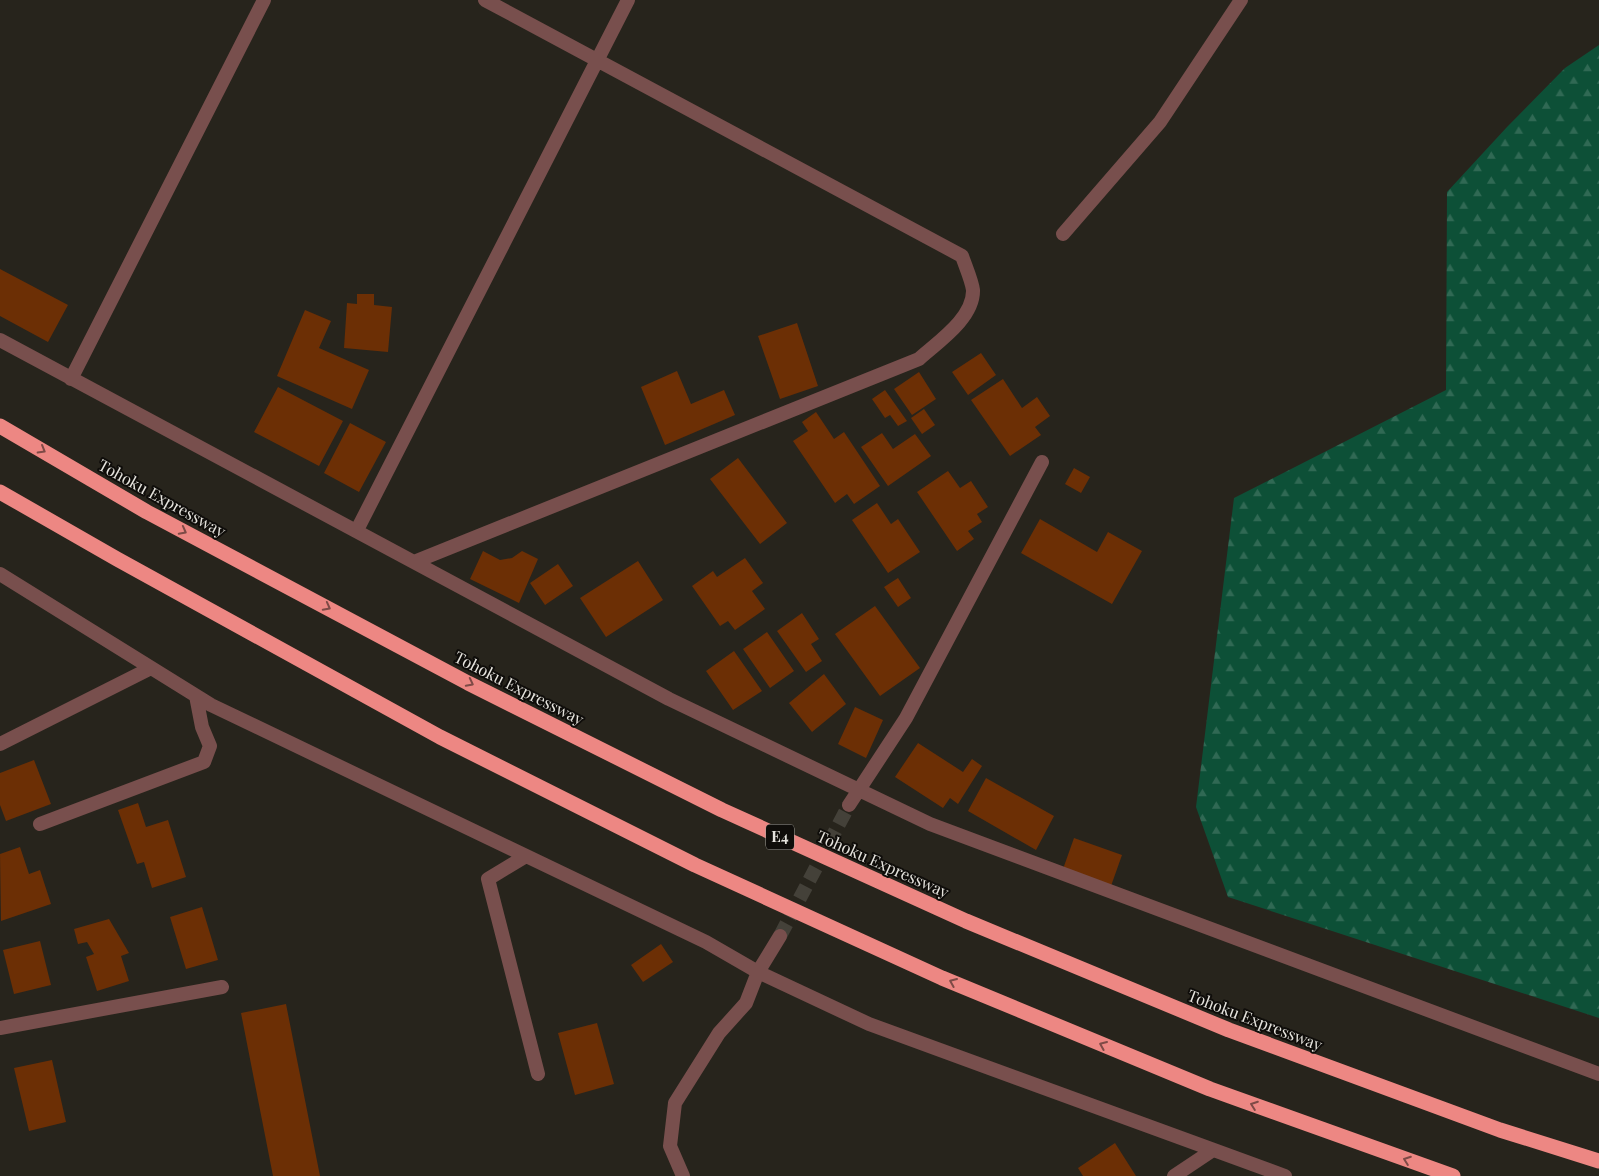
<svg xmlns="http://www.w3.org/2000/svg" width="1599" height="1176" font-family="'Playfair Display',serif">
<defs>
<pattern id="forest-firs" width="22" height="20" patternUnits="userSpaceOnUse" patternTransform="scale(1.25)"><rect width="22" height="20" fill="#0d5037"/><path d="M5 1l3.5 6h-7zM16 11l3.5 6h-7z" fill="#306954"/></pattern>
</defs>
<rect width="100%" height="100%" fill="#27241c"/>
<!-- forest -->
<path fill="url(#forest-firs)" d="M1599,45V1018L1228,897L1196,807L1234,498L1446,390L1447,192L1507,127L1565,68Z"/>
<!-- building -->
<path fill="#6c2f05" d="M0,269L68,305L48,342L0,316Z
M357,294H374V305L392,307L388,352L344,348L347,303L357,304Z
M305,310L331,321L319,348L369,370L352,409L277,376Z
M797,323L818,386L780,399L758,336Z
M981,353L996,375L968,395L952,372Z
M677,371L691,404L724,390L735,415L665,445L641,387Z
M919,372L936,399L912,415L894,389Z
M1003,379L1022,408L1037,397L1050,416L1035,427L1041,435L1010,456L971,400Z
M278,387L343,421L319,466L254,432Z
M885,390L907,421L898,426L890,415L885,418L872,399Z
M924,409L935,425L922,434L911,418Z
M816,412L834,439L844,432L880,486L854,504L847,494L835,503L793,441L808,431L802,422Z
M350,423L386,442L359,492L324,473Z
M882,433L893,449L915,434L931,456L888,486L861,447Z
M738,458L787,523L760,544L710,479Z
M1074,468L1090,477L1081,493L1065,484Z
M948,471L960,488L971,481L988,507L977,514L982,522L968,531L974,539L957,551L917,492Z
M877,503L891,524L898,519L920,552L888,573L852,520Z
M1040,519L1097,552L1108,532L1142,551L1112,604L1021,553Z
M483,551L500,560L512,558L522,551L538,559L519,603L470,579Z
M745,558L763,583L752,591L765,609L735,630L728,621L720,626L692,586L713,571L717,577Z
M638,561L663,600L606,637L580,598Z
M558,564L573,586L545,605L530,583Z
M898,578L911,598L898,607L884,587Z
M875,606L920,668L880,696L835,634Z
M802,613L819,639L811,644L822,661L806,672L777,631Z
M767,632L794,671L770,688L743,649Z
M734,651L762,691L733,710L706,671Z
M824,674L846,704L812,732L789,703Z
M855,707L883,720L866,758L838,744Z
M918,743L963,772L972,759L982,766L958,804L950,798L943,808L895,777Z
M34,760L51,804L6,821L0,805V773Z
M986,778L1054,816L1036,850L968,811Z
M138,803L146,827L168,820L186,877L152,888L144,862L137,864L118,810Z
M1074,838L1122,855L1111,886L1063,869Z
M20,847L29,874L40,870L51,904L1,921L0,854Z
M202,907L218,960L186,969L170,917Z
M109,919L129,953L121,956L129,981L97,991L86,957L94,954L87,942L78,944L74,929Z
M40,941L51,985L14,994L3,950Z
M661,944L673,962L643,982L631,965Z
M286,1004L320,1176H273L241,1013Z
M597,1023L614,1084L575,1095L558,1033Z
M52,1060L66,1122L29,1131L14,1068Z
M1115,1143L1136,1176H1083L1078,1168Z"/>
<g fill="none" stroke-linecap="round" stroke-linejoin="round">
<!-- minor-tunnel -->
<path stroke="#444139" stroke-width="14" stroke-dasharray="14 7" stroke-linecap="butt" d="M780,936L849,805"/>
<!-- minor -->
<path stroke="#784f4d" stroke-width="14" d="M1063,234L1160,122L1241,0
M0,340L669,699L930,824L1599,1074
M71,379L264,0
M357,530L628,0
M414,562L919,359C938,342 974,318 973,290C972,281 965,265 962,256L485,0
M0,574L211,705L706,942L758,972L869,1024L1285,1176
M0,744L151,668
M849,805L906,718L1042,462
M40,824L204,762L210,746L202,727L196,696
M526,856L488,879L538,1074
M0,1028L222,987
M683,1176L670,1146L675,1103L719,1033L746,1003L758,972L780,936
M1174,1176L1213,1150"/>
<!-- motorway -->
<path stroke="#ed8783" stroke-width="15" d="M0,426L147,512L468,683L722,810L966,921L1229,1030L1500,1130L1599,1161
M0,492L117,559L440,737L695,865L942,978L1210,1089L1453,1176"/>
</g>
<!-- one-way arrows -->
<defs><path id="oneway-chevron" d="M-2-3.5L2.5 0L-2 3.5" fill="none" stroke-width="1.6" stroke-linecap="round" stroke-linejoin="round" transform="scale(1.25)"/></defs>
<g stroke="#7e4a46">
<use href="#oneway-chevron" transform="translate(42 450) rotate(30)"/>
<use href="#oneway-chevron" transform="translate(183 531) rotate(28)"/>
<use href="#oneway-chevron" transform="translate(327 607) rotate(28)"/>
<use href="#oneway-chevron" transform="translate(470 683) rotate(27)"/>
<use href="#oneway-chevron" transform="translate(953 982) rotate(-157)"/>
<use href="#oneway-chevron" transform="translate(1103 1045) rotate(-157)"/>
<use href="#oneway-chevron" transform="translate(1254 1105) rotate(-160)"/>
<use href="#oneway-chevron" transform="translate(1407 1160) rotate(-160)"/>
</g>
<g text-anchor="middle" stroke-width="4" stroke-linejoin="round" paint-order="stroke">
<!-- shield labels -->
<rect fill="#0f0d0a" stroke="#a6a49e" stroke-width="1" x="766" y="824.5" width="28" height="25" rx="4"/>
<g font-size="15" font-weight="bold" fill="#e6e4de">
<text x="780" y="842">E4</text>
</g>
<!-- street labels -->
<g font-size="16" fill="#e6e4de" stroke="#0f0d0a">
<text transform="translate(162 498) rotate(29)" y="6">Tohoku Expressway</text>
<text transform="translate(519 688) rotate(27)" y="6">Tohoku Expressway</text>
<text transform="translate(883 864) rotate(24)" y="6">Tohoku Expressway</text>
<text transform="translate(1255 1020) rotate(21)" y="6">Tohoku Expressway</text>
</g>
</g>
</svg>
